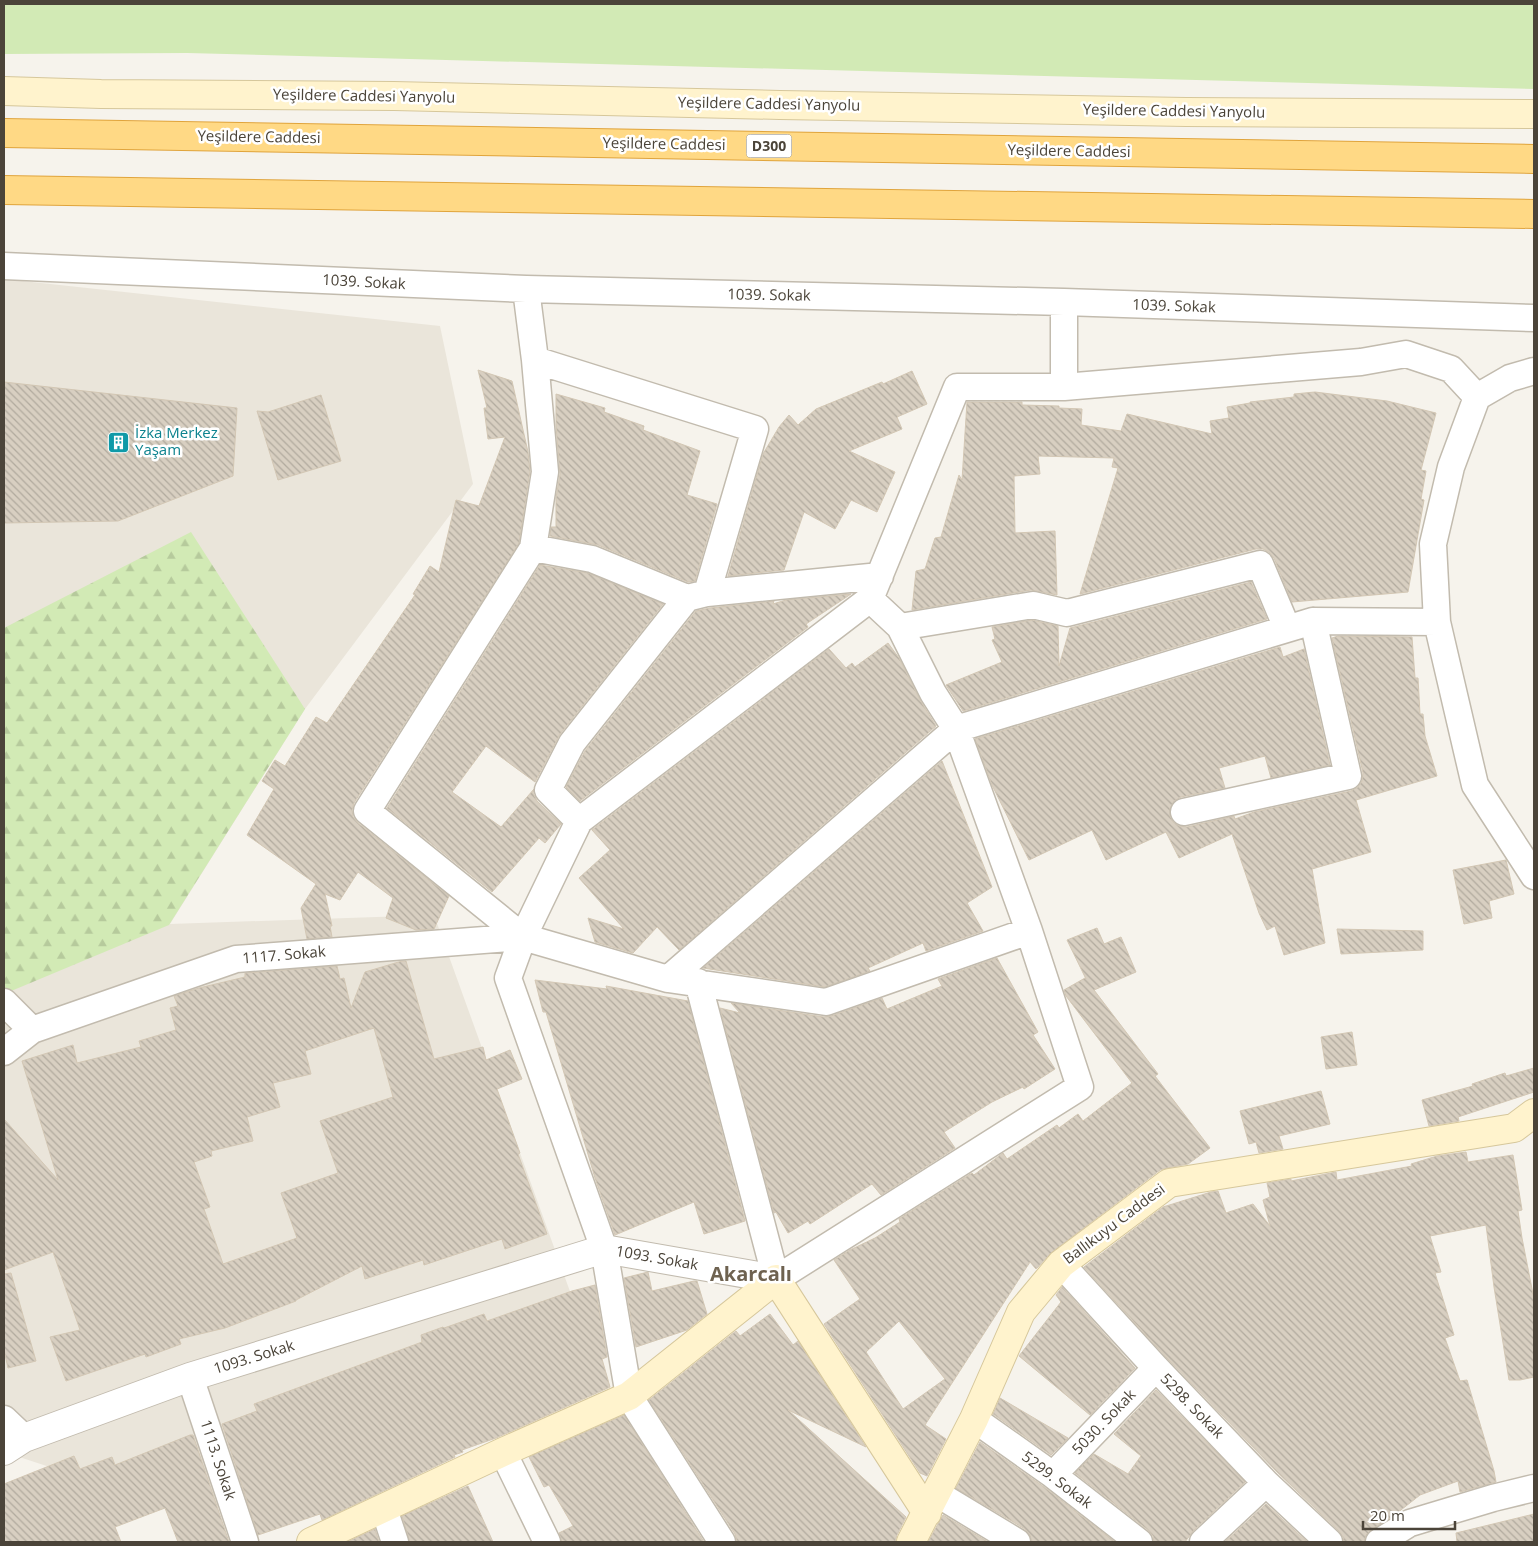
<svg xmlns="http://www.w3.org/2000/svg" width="1538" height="1546" font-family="'Open Sans',sans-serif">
<defs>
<pattern id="forest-firs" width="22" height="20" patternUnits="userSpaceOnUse" patternTransform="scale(1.25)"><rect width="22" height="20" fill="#d2eab5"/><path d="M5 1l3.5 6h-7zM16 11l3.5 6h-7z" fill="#b6ca9c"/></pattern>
<pattern id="building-back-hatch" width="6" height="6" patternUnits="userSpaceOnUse" patternTransform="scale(1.25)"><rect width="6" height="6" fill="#d8cfc1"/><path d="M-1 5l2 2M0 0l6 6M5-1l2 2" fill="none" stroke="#b1aa9e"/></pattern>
</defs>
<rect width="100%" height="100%" fill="#f6f3ec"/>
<!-- residential -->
<path fill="#eae5da" d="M4,279L440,326L473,484L305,709L170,924L434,915L598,1369L271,1513L141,1497L4,1452Z"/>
<!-- grass -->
<path fill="#d2eab5" d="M4,4H1534V89L187,53L4,54Z"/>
<!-- forest -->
<path fill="url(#forest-firs)" d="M191,532L305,709L169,925L4,994V628Z"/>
<!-- building -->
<path fill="url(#building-back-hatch)" stroke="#d3c7b4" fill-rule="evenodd" d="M478,370L512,381L528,452L530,471L519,543L354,803L352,810L353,817L358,823L449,896L434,929L416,930L386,918L393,898L358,872L340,900L325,894L332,926H330L332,937L307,939L301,908L316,884L247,835L274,789L262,781L275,760L285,766L316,717L327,723L415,595L413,594L430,566L439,572L456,500L479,506L505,437L488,439L484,408H487Z
M912,371L927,404L897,417L902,429L849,451L895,472L877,512L851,500L835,529L804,512L784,570L728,576L763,454L779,427L789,415L798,425L816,409L882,382L883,384Z
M4,382L237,408L233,476L118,521L4,523Z
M1315,392L1387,401L1436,413L1421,470L1426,471L1421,499L1424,500L1408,592L1292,602L1274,558L1269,552L1263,549H1256L1080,594L1118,468L1112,467L1114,458L1038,456L1040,474L1014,476L1015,533L1055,531L1057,595L1031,590L912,610L916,571L925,569L935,538L941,537L959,475L962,480L967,402H1022V405L1059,406V408L1082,409L1081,425L1121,431L1127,414L1212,434L1210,421L1229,418L1227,407L1250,403V402L1294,397V394Z
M556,394L605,408L604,412L644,426L643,430L700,451L687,495L717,504L695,581L688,582L598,545L550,536L551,527H556V498L560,474L556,426Z
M321,395L341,461L278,480L257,411L268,412Z
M540,565L588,573L663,604L560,734L535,782L486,746L452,792L501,827L534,789L533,793L537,801L561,824L545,843L539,838L492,892L387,808Z
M1251,582L1267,619L963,711L946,685L1002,662L992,640L995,639L992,627L1032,620L1058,626L1059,666L1070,628Z
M851,594L806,624L808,627L580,801L566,787L585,751L696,611L710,608L774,601L773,604L786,600Z
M1338,636L1412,637L1415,678H1418L1420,714H1423L1425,736L1437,776L1356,800L1371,852L1312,869L1325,943L1284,955L1275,926L1267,930L1259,913L1232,834L1179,858L1166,832L1106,860L1092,830L1029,860L992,785L975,739L1280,647L1283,657L1304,649L1330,765L1271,778L1265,756L1219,768L1225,788L1181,797L1174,801L1170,808V816L1173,822L1179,826L1187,827L1234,816L1235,819L1254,812L1351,791L1358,787L1362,781L1363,773L1332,638Z
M888,643L899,658L920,700L936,726L679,950L657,927L633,953L595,942L588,918L624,929L579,878L610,850L592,830L829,649L846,668L852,663L855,667Z
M942,761L992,887L967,903L983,931L926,951L923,943L868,968L870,971L825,987L703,968Z
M1506,860L1514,894L1489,901L1492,918L1464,924L1453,870Z
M1097,928L1104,944L1121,937L1136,972L1094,990L1158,1074L1155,1076L1210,1148L1188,1164L1167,1168L1160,1170L1052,1252L1036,1269L1030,1262L925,1425L946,1439L927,1476L920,1473L824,1324L860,1299L834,1260L850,1250L875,1238L900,1222L899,1219L972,1173L974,1175L1003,1153L1007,1159L1057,1125L1059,1128L1078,1114L1083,1121L1132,1083L1066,996L1064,990L1085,978L1086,979L1067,940ZM899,1321L945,1379L903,1409L866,1352Z
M1337,929L1423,931V950L1341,954Z
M997,958L1038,1032L1033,1035L1055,1069L1024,1089L1023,1087L992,1102L944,1132L955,1148L881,1195L872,1184L810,1224L808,1221L788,1233L776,1212L774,1213L720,1008L740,1013L731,1003L824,1017L831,1016L882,998L887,1009L942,986L938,979Z
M402,961H406L434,1059L483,1047L486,1060L510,1050L522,1079L497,1089L520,1153L518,1154L547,1234L505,1249L502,1239L424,1265L423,1260L365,1279L362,1266L296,1300V1301L225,1328L179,1339L181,1344L146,1357L145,1354L66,1381L50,1337L80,1330L53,1252L4,1270V1119L58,1180L22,1061L73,1045L77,1063L141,1047L139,1041L176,1030L170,1008L178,1006L174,996L199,988L245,977V973L337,966L340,979L344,978L351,1008L365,972ZM374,1028L393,1097L320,1121L338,1173L281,1193L297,1238L223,1264L204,1209L210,1207L194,1162L212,1156L211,1151L253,1141L247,1117L280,1107L273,1083L311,1074L305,1051Z
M535,980L607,989L606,986L688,1001L745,1221L704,1234L694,1202L615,1235L595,1178L546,1012H543Z
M1352,1032L1357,1065L1326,1069L1321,1037Z
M1534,1068V1092L1458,1117L1459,1121L1429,1126L1422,1100L1473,1086L1472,1084L1505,1073L1506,1076Z
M1321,1091L1330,1124L1279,1136L1283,1149L1259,1153L1256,1142L1249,1144L1240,1111Z
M1466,1152L1468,1162L1513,1155L1522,1210L1518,1211L1522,1238L1534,1299V1377L1520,1380H1509L1494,1287L1486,1225L1430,1236L1441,1272L1435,1273L1454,1335L1445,1338L1460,1381L1467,1380L1494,1471L1496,1482L1460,1492L1458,1481L1420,1495L1392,1517L1371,1530L1366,1535L1364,1542H1344L1343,1537L1339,1531L1277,1472L1167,1358L1084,1267L1163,1207L1211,1192L1218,1191L1226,1213L1253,1204L1270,1226L1263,1200L1270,1197L1267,1183L1291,1179V1181L1336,1172L1337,1180L1412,1166L1411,1164L1437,1156Z
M648,1272L652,1291L694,1281H697L707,1314L687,1330L636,1347L624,1278Z
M11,1273L36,1361L8,1368L4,1350V1274Z
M595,1285L607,1357L602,1359L610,1387L496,1438L462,1450L463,1452L454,1455L455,1457L322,1520L320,1514L258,1535L222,1424L257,1411L254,1404L422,1342L421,1335L443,1327L444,1328L484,1314L487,1321L572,1291Z
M1062,1287L1135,1368L1090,1415L1019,1356L1061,1302L1056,1295Z
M770,1314L793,1345L798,1341L866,1447L788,1410L906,1517L897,1535L895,1542H737L735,1534L649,1400L736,1331L740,1336Z
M1156,1390L1245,1482L1193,1531L1185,1542H1154L1153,1536L1148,1530L1075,1473L1094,1454L1128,1474L1141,1456L1114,1434Z
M1000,1398L1068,1438L1051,1455L993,1414Z
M624,1415L704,1542H562L559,1533L573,1526L549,1485L544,1487L529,1457Z
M190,1435H193L229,1542H178L165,1508L115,1527L121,1542H4V1484L74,1456L80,1469L112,1457L115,1465Z
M980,1442L1044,1487L1115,1542H1032L1030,1535L1025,1529L956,1488Z
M468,1486L493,1542H410L402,1516Z
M1266,1504L1307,1542H1225Z
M1534,1514V1542H1457L1456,1533Z
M943,1515L988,1542H928Z
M375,1529L379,1542H347Z"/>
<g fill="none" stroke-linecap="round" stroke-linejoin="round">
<defs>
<path id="minor" d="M4,266L526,289L1064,302L1534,318
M526,289L535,360L545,472L533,548L367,811L523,937L668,979L826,1002L1029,931
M1534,371L1510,378L1477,397L1451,467L1433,544L1437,622L1475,785L1534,876
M1064,387L1361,362L1406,354L1451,369L1477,397
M533,548L592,559L687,598L707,593L755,429L535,360
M707,593L880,576
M900,627L1033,605L1067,613L1260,564L1287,628
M1184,812L1348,776L1313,621
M579,821L548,790L572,743L687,598
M668,979L956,729L1313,621L1437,622
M698,982L776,1279L1080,1087L1029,931L956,729L933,693L900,627L870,599
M4,1002L32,1030
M4,1052L32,1030L236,959L523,937
M1061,1264L1156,1368L1266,1483L1329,1542
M190,1377L245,1542
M4,1419L24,1438
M974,1419L1053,1475L1139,1542
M503,1452L547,1542
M1053,1475L1156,1368
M936,1493L1017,1542
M384,1509L395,1542
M722,1542L629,1396L604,1249L508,978L523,937L579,821L870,599L957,387H1064V302
M1203,1542L1266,1483
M1379,1542L1410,1523L1493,1498L1534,1488"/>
<path id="tertiary" d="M4,1451L24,1438L190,1377L604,1249L776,1279"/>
<path id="secondary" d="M4,91L101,94L394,96L780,105L1186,112L1534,114
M311,1542L503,1452L629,1396L776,1279L927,1513
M911,1542L974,1419L1021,1312L1061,1264L1169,1183L1514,1128L1534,1113"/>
<path id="trunk" d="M4,133L1534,159
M4,190L1534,214"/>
</defs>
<!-- minor casing -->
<use href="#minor" stroke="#c2bbae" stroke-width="29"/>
<!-- tertiary casing -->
<use href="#tertiary" stroke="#c2bbae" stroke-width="30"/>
<!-- secondary casing -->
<use href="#secondary" stroke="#d6c79b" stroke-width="30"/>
<!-- trunk casing -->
<use href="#trunk" stroke="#e0a43c" stroke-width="30"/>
<!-- minor -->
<use href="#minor" stroke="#fff" stroke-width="26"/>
<!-- tertiary -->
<use href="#tertiary" stroke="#fff" stroke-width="28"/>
<!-- secondary -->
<use href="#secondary" stroke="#fff3cd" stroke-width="28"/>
<!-- trunk -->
<use href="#trunk" stroke="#ffd985" stroke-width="28"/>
</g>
<!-- icons -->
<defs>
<symbol id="building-square" viewBox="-11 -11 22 22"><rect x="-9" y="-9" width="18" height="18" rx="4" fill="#0f9aa8" stroke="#fff"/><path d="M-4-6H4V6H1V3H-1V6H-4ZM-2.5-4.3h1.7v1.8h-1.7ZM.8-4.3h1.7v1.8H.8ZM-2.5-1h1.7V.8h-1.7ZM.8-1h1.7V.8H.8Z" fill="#fff"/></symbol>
</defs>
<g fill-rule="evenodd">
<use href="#building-square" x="106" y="430" width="25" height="25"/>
</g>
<g text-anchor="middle" stroke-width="5" stroke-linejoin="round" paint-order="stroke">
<!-- shield labels -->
<rect fill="#fff" stroke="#817c74" stroke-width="1" x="746.5" y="134.5" width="45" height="23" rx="4"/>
<g font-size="14" font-weight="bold" fill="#4b4439">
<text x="769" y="151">D300</text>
</g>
<!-- street labels -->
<g font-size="15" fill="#4b4439" stroke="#fff">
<text transform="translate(364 96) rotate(1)" y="5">Yeşildere Caddesi Yanyolu</text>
<text transform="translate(769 104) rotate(1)" y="5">Yeşildere Caddesi Yanyolu</text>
<text transform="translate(1174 111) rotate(1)" y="5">Yeşildere Caddesi Yanyolu</text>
<text transform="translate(259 137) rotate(1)" y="5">Yeşildere Caddesi</text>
<text transform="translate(664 144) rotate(1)" y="5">Yeşildere Caddesi</text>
<text transform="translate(1069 151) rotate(1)" y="5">Yeşildere Caddesi</text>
<text transform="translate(364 282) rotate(3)" y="5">1039. Sokak</text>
<text transform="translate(769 295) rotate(1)" y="5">1039. Sokak</text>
<text transform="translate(1174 306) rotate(2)" y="5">1039. Sokak</text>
<text transform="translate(284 955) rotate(-5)" y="5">1117. Sokak</text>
<text transform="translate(1114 1224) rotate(-37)" y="5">Ballıkuyu Caddesi</text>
<text transform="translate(657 1258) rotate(10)" y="5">1093. Sokak</text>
<text transform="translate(254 1357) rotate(-17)" y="5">1093. Sokak</text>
<text transform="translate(1192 1406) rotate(46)" y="5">5298. Sokak</text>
<text transform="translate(1104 1422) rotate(-46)" y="5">5030. Sokak</text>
<text transform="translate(218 1460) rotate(72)" y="5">1113. Sokak</text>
<text transform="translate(1057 1480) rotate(37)" y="5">5299. Sokak</text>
</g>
<!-- culture labels -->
<g font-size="15" fill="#0d838f" stroke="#fff" text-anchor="start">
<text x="135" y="438">İzka Merkez<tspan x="135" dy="17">Yaşam</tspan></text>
</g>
<!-- district labels -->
<g font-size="20" font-weight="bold" fill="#6e6250" stroke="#fff">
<text x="751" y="1281">Akarcalı</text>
</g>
</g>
<!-- border -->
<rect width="1538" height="1546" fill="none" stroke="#4b4439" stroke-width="10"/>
<!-- scale -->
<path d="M1363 1521v8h92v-8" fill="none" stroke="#4b4439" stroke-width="2.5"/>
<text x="1370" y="1521" font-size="15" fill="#4b4439" stroke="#ffffff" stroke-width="4" paint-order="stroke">20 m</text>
</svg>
